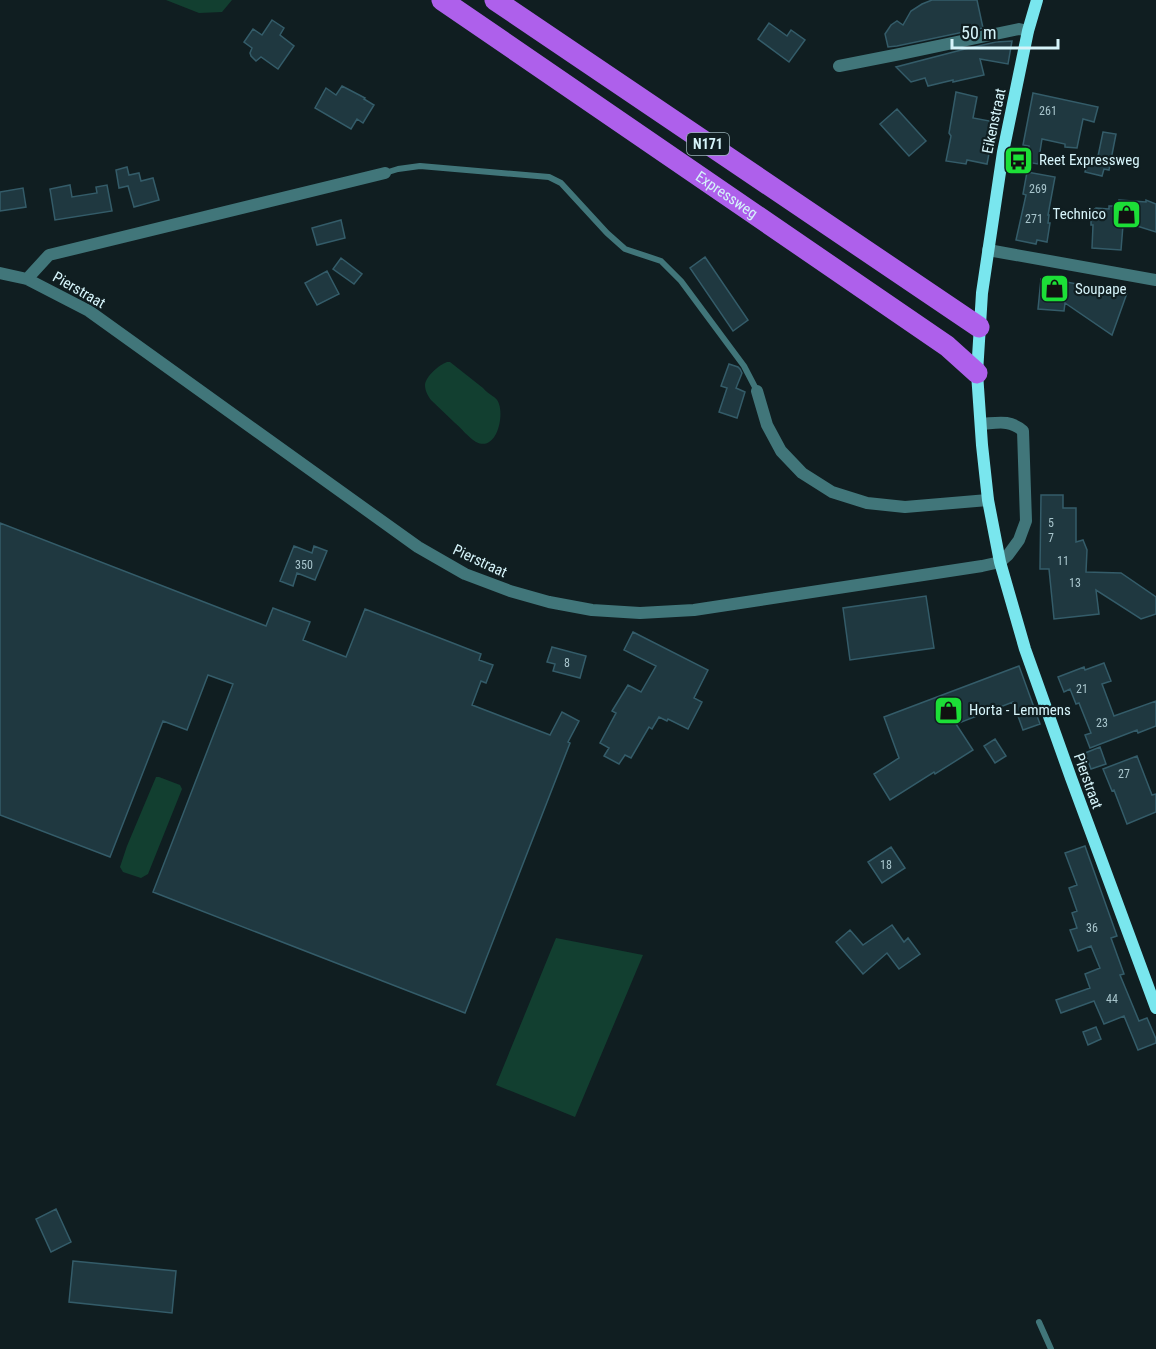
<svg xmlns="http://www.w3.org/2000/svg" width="1156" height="1349" font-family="'Roboto Condensed',sans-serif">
<rect width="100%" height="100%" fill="#101e21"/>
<!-- water -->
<path fill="#123f30" d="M166,0H232L222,12L199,13Z
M447,362H450L483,388C488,395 497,396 499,404C504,418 496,452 476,442C468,437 462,429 455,423C447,415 439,408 431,400C428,396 425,391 425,385C426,376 439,365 447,362Z
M156,777H159L180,785L182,789L148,874L141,878L123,872L120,867L127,846Z
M556,938L643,955L575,1117L496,1085Z"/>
<!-- building -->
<path fill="#1f3840" stroke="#345c69" stroke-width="1.5" d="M932,0H977L983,28L897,46L888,47L885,34L891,25L897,21L903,25L911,11L922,4Z
M272,20L284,28L280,35L294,46L278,69L261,57L256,61L251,56L250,53L252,48L244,42L253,29L262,35Z
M769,23L787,36L791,30L805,40L789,62L758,39Z
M1012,41L1008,64L980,59L984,75L953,82V80L928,86L925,78L911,82L896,67L965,49L996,42Z
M342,86L365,98L364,99L374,105L363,123L357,119L351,129L315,108L326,88L336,95Z
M956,92L977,97L973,118L995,122L987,164L967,160L966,164L946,161L951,136L949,133Z
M1033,93L1098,107L1094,122L1083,119L1077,148L1065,147V144L1042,139L1038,164L1026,162L1029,146L1023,145Z
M897,109L926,141L909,156L880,124Z
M1103,132L1116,134L1109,170L1104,169L1102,176L1085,172L1088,159L1097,161Z
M127,167L129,175L139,173L141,181L153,178L159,200L134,207L128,186L119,188L116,170Z
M1027,172L1055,177L1048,215H1049L1048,223H1050L1047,242L1037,240L1036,244L1016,240L1026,195L1023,194Z
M70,185L72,197L97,193L96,187L107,185L112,211L55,220L50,189Z
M23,188L26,207L0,211V192Z
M1119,200L1146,202V200L1156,204V232L1137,226L1123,225L1121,250L1092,248L1093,225H1091V212L1096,208L1109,209V206H1119Z
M341,220L345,238L317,245L312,228Z
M705,257L748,320L733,331L690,268Z
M341,258L362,274L354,284L333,269Z
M327,271L339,294L317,305L305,283Z
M1041,279L1067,280L1066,282L1127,293L1112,335L1065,303L1064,311L1038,309Z
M729,364L738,367L740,369L742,373L736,388L745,392L737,418L719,412L727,388L721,386Z
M1041,495H1063V508H1076V542L1083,540L1087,550L1086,572L1121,573L1156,597V614L1141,619L1096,590L1099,614L1054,619L1049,569H1040Z
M0,523L266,626L273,608L310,622L303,640L346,657L365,609L481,654L479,660L493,665L486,683L481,681L472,705L550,735L562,712L579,721L568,742L570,743L465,1013L153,892L233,684L208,675L187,730L163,721L110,857L0,815Z
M294,546L312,553L314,546L327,551L315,580L297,573L293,586L280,581Z
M926,596L934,648L850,660L843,608Z
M633,632L708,670L694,698L702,702L688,729L668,719L667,721L659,717L652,729L649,727L631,758L625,755L619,764L604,756L609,748L600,743L616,713L612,711L628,685L641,692L656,666L624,650Z
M552,647L586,656L580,678L553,671L555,664L547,662Z
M1104,663L1111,681L1102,684L1114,716L1156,701V726L1138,733L1137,730L1090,748L1085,735L1091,733L1079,703L1076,704L1070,689L1064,692L1058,677L1084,667L1085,670Z
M1019,666L1040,724L1023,730L1013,702L956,724L973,750L935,774L934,772L890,800L874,774L899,758L884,717Z
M995,739L1006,756L995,763L984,746Z
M1100,747L1106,764L1091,769L1085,753Z
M1137,756L1152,795L1156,794V812L1127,824L1114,790L1112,791L1103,769Z
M1085,846L1117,936L1111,938L1124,974L1120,975L1139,1021L1147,1018L1156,1039V1043L1138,1050L1124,1016L1104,1024L1094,1001L1061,1013L1056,1000L1090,988L1085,974L1100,968L1091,946L1078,951L1070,930L1077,928L1072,913L1077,911L1069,888L1077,885L1065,853Z
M891,847L905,868L882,883L868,862Z
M892,925L904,942L908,938L920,954L899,969L887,953L863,974L836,942L850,930L863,945Z
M1096,1027L1101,1039L1088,1045L1083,1032Z
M56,1209L71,1242L51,1252L36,1219Z
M73,1261L176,1271L172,1313L69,1302Z"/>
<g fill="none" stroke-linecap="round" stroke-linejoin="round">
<!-- lane -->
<path stroke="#41767a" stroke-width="6" d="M385,173L398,169L420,166L549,177L561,183L607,233L625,249L661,261L681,281L744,366L757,391
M1039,1322L1051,1349"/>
<!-- street -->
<path stroke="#41767a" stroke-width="12" d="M839,66L900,54L1019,29L1028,31
M988,250L1156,280
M0,273L27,279L89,311L418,547L465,574L510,591L549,602L592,610L640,613L694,610L982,566L1000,562L1008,555L1019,540L1026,521L1023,431C1010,419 997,423 981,424
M27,279L49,255L385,173
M757,391L767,425L781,451L802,473L832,492L867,503L905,507L988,500"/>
<!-- secondary -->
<path stroke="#79e6ee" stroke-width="12" d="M1037,0L1028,31L1003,152L982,293L977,373L982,445L988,500L1000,562L1025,649L1071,778L1156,1008"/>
<!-- highway -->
<g stroke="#ae60eb" stroke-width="21">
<path id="s1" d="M442,0L947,346L977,373"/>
<path d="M495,0L979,327"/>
</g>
</g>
<!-- icons -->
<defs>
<symbol id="bus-square" viewBox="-11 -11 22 22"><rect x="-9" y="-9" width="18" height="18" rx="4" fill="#1cdf37" stroke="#101e21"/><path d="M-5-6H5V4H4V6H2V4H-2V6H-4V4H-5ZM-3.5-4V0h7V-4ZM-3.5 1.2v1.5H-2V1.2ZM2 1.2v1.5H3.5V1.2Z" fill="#111"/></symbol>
<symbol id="shop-square" viewBox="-11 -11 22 22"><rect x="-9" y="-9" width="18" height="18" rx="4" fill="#1cdf37" stroke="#101e21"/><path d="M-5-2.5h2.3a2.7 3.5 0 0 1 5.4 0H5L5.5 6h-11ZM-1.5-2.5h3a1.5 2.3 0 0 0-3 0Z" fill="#111"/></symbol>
</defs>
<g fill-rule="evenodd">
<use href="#bus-square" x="1002" y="144" width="33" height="33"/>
<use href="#shop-square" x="1110" y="198" width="33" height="33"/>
<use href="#shop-square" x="1038" y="272" width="33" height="33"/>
<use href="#shop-square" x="932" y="694" width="33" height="33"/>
</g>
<g text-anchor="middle" stroke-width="4.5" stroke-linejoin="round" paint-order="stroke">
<!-- number labels -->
<g font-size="12" fill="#a8c5cc">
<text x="1048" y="115">261</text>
<text x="1038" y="193">269</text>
<text x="1034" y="223">271</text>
<text x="1051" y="527">5</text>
<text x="1051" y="542">7</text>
<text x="1063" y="565">11</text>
<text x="304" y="569">350</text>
<text x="1075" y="587">13</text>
<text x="567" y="667">8</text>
<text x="1082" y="693">21</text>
<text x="1102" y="727">23</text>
<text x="1124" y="778">27</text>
<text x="886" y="869">18</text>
<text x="1092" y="932">36</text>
<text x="1112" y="1003">44</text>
</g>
<!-- shield labels -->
<rect fill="#101e21" stroke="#9bb4b9" stroke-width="1.5" x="687" y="133" width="42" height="22" rx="4.5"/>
<g font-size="14" font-weight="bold" fill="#d6f4fa">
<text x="708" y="149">N171</text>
</g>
<!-- street labels -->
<g font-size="15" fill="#d6f4fa" stroke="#101e21">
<text transform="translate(994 121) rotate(-78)" y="5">Eikenstraat</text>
<text dy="5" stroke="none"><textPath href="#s1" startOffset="345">Expressweg</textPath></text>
<text transform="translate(79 290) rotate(30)" y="5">Pierstraat</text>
<text transform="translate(480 561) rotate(25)" y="5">Pierstraat</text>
<text transform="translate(1088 781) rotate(70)" y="5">Pierstraat</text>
</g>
<!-- poi labels -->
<g font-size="15" fill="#d6f4fa" stroke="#101e21" text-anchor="start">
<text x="1039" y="165">Reet Expressweg</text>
<text x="1106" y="219" text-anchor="end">Technico</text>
<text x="1075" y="294">Soupape</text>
<text x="969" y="715">Horta - Lemmens</text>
</g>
</g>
<!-- scale -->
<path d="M952 39v9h106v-9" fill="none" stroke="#d6f4fa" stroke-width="3"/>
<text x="961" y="39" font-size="18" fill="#d6f4fa" stroke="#101e21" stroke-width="4.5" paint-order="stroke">50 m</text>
</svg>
